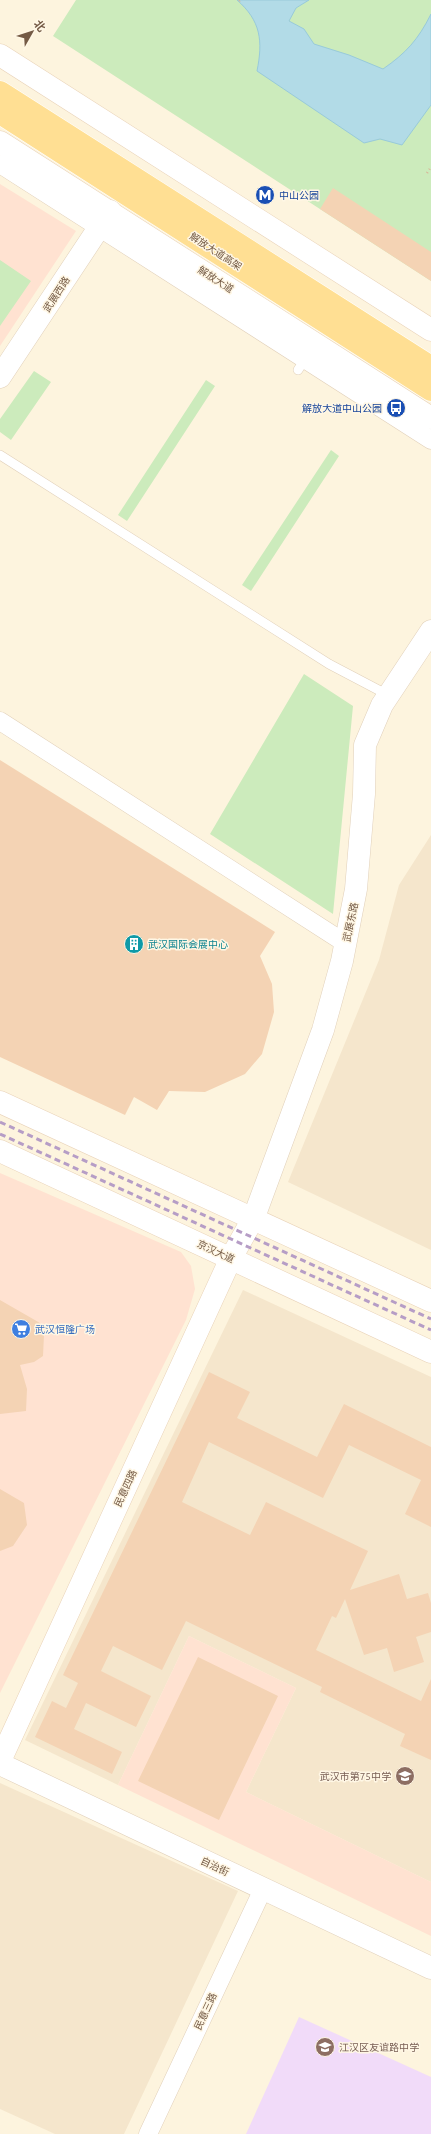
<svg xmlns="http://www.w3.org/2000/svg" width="431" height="2134" font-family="Ubuntu,'Noto Sans SC',sans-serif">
<rect width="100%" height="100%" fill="#fdf4de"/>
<!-- residential -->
<path fill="#f5e6cc" d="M431,835V1250L288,1182L379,960L399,885Z
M243,1290L431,1377V1882L246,1792L296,1688L189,1636L118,1785L25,1740Z
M0,1783L238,1891L124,2134H55L0,2109Z"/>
<!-- commercial -->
<path fill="#ffe2d1" d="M0,184L76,231L0,346Z
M0,1173L181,1252L191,1266L195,1289L186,1320L0,1693Z
M189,1636L296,1688L246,1792L431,1882V1936L118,1785Z"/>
<!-- education -->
<path fill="#f1dbf9" d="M299,2017L431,2077V2134H246Z"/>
<!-- green -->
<path fill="#ccebbc" d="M76,0H431V281L53,36Z
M0,260L31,281L0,326Z
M34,371L51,382L11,440L0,432V419Z
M206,380L215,386L127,521L118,515Z
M331,450L339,456L251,591L242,585Z
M304,674L353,706L333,914L210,834Z"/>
<!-- water -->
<path fill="#b2dbe7" stroke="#98cada" d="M237,0H309L296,8L289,21L304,29L314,44L349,55L383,69C406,53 418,40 431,14V105L402,145L380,139L364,143L257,71C263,41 261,21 237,0Z"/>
<!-- building -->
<path fill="#f4d3b4" d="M333,188L431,252V281L320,209Z
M0,760L275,932L260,956L272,984L274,1012L262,1054L245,1074L205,1092L169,1091L157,1110L134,1097L125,1115L0,1057Z
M0,1300L40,1323L44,1335L43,1356L34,1362L20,1365L27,1389L26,1411L0,1414Z
M209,1372L250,1392L237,1418L317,1457L344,1404L431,1447V1527L405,1514L421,1480L349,1445L323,1498L209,1442L182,1502L250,1535L266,1502L368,1551L350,1590L399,1574L407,1599L428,1593L431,1603V1632L416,1637L424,1662L394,1672L387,1648L364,1655L345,1599L336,1618L332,1616L316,1650L421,1701L431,1679V1760L400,1746L405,1734L320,1692L322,1687L186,1621L162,1670L113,1646L101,1671L151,1696L136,1727L86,1703L74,1729L122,1752L112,1774L35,1737L52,1701L66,1708L78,1683L63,1675Z
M0,1489L24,1503L27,1525L13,1546L0,1551Z
M198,1657L278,1696L219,1820L138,1781Z"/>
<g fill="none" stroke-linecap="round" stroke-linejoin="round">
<defs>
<path id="service" d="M298,370L305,359
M0,455L329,664L388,695"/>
<path id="minor" d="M0,164L431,440
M0,721L345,943
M148,2134L263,1889"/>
<path id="tertiary" d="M0,377L110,211
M254,1217L323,1030L342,961L356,889L364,794L365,745L382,705L431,631
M0,1764L431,1968"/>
<path id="secondary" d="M0,55L431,330
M0,142L431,418
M0,1102L431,1301
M0,1151L431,1352
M0,1761L231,1258L254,1217"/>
<path id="primary" d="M0,92L431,367
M0,113L431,390"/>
</defs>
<!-- service casing -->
<use href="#service" stroke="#e1d0ba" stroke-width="10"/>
<!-- minor casing -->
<use href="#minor" stroke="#e1d0ba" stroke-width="19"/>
<!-- tertiary casing -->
<use href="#tertiary" stroke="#e1d0ba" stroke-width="23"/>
<!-- secondary casing -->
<use href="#secondary" stroke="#e9d3b9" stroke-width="23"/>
<!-- primary casing -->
<use href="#primary" stroke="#fff" stroke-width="23"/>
<!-- path -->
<path stroke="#d8b698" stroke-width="2.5" stroke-dasharray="1 3" stroke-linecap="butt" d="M239,1L240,0
M427,173L431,167"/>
<!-- service -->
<use href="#service" stroke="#fff" stroke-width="9"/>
<!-- minor -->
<use href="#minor" stroke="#fff" stroke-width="18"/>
<!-- tertiary -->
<use href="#tertiary" stroke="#fff" stroke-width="22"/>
<!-- secondary -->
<use href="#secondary" stroke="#fff" stroke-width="22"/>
<!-- primary -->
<use href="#primary" stroke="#ffdf93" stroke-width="22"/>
<!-- rail -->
<path stroke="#b69dc6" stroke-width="3" stroke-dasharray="6 4" stroke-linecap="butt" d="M0,1122L431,1319
M0,1134L431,1330"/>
</g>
<!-- icons -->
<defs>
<symbol id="metro-disc" viewBox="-11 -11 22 22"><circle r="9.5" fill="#1a4fb4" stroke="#fff7e5"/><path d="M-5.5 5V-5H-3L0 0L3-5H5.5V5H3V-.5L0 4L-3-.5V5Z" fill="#fff"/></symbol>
<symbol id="bus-disc" viewBox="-11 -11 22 22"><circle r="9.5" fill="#1a4fb4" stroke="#fff7e5"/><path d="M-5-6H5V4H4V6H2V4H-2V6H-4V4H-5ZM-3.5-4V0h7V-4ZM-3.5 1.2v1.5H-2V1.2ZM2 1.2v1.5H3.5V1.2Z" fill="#fff"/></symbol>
<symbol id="building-disc" viewBox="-11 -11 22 22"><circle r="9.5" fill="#0f9aa8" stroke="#fff7e5"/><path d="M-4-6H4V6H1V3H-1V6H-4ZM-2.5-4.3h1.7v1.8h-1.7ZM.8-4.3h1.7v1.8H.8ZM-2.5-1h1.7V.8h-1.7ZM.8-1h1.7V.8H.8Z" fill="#fff"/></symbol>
<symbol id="supermarket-disc" viewBox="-11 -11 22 22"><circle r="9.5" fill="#3f7fe0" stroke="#fff7e5"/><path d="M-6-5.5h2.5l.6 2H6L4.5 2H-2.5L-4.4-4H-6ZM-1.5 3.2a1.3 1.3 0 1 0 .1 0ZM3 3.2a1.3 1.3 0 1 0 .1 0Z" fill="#fff"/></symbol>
<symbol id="school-disc" viewBox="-11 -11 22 22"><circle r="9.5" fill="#8d6e63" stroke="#fff7e5"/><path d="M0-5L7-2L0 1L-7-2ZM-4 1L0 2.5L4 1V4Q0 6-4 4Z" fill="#fff"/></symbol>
</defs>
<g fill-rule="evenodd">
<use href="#metro-disc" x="254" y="184" width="22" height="22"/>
<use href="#bus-disc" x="385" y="397" width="22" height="22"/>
<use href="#building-disc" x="123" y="933" width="22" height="22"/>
<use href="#supermarket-disc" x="10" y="1318" width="22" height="22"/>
<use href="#school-disc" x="394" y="1765" width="22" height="22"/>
<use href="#school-disc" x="314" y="2036" width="22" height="22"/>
</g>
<g text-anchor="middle" stroke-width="3" stroke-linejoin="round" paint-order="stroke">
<!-- transit labels -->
<g font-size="10" fill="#164399" stroke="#fff7e5" text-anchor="start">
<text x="279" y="199">中山公园</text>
<text x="382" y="412" text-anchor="end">解放大道中山公园</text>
</g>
<!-- street labels -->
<g font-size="10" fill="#745a45" stroke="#fff7e5">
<text transform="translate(216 251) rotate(33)" y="4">解放大道高架</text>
<text transform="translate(216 279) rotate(33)" y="4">解放大道</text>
<text transform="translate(56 294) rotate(-57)" y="4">武展西路</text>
<text transform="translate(350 922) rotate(-78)" y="4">武展东路</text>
<text transform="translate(216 1251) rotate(25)" y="4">京汉大道</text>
<text transform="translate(125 1488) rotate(-65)" y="4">民意四路</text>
<text transform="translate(215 1866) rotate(25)" y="4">自治街</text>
<text transform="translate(205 2011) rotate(-65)" y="4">民意三路</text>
</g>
<!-- culture labels -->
<g font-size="10" fill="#0d838f" stroke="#fff7e5" text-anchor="start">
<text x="148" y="948">武汉国际会展中心</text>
</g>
<!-- shop labels -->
<g font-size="10" fill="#366cbe" stroke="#fff7e5" text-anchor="start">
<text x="35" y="1333">武汉恒隆广场</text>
</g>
<!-- education labels -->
<g font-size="10" fill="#785e54" stroke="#fff7e5" text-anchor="end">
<text x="391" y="1780">武汉市第75中学</text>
<text x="339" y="2051" text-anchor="start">江汉区友谊路中学</text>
</g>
</g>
<!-- north arrow -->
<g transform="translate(32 32) rotate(51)" stroke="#fff7e5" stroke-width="3" paint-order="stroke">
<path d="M0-3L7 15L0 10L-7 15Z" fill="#745a45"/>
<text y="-6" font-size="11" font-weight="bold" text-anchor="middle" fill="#745a45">北</text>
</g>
</svg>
